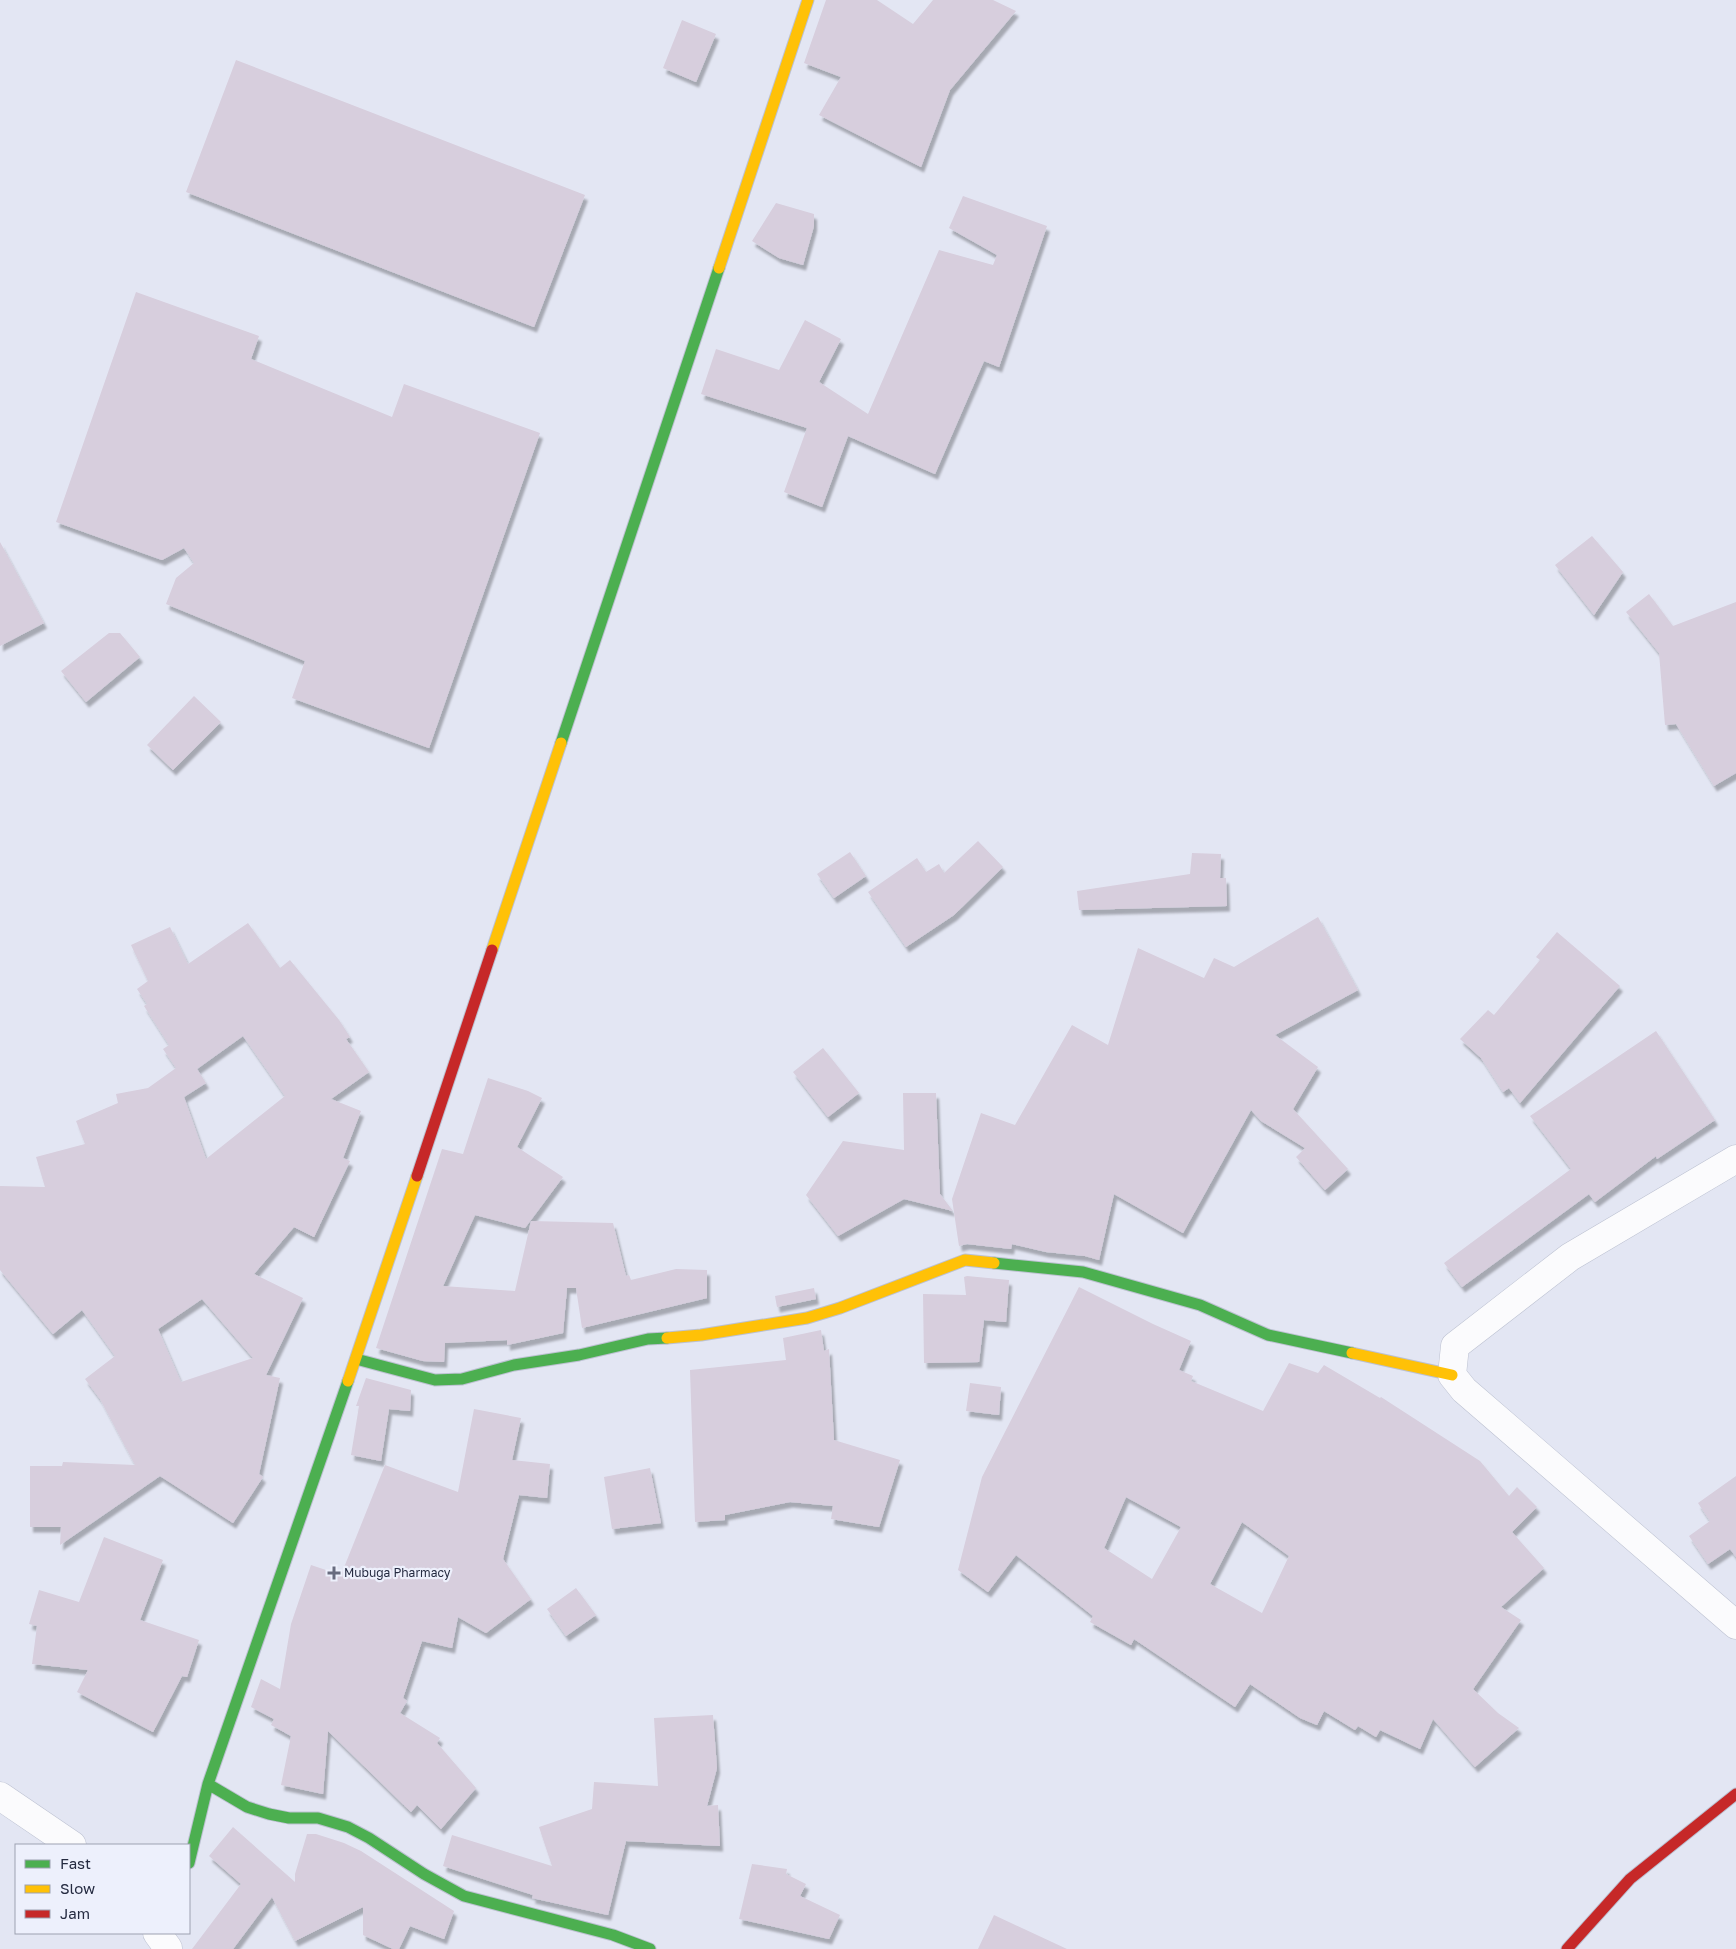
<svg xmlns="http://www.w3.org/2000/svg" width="1736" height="1949" font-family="'Golos Text',sans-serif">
<defs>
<filter id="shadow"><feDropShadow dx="3" dy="5.5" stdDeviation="1" flood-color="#0004"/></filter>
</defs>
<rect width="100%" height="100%" fill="#e3e6f3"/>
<!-- building -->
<path fill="#d7cedd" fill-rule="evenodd" filter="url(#shadow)" d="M826,0H877L913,24L933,0H993L1016,11L950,90L921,167L819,115L841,77L804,63Z
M682,20L716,34L696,82L663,68Z
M236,60L585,195L534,327L186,192Z
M963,196L1047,226L999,367L984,361L935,474L848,436L822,507L784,492L807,428L701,394L716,349L779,370L805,320L841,339L819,382L868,414L939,250L993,265L997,255L949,228Z
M776,203L814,214V226L803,265L779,258L752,241Z
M136,292L259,336L251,359L392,417L404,384L540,433L429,748L292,698L305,661L166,604L176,578L194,563L184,548L162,560L56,522Z
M1592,536L1623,572L1594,615L1555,565Z
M0,542L44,623L0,646Z
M1649,594L1673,626L1736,602V773L1714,786L1676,724L1665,725L1659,653L1626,612Z
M109,633H120L140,657L86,702L61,671Z
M194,696L221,722L173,770L147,745Z
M978,841L1003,867L954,915L906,947L868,892L917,858L926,872L939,864L944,873Z
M850,852L866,876L834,898L817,874Z
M1192,853L1221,854L1220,878H1226L1227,906L1079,910L1077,891L1190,874Z
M1318,917L1358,990L1275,1035L1318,1067L1293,1109L1348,1169L1325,1190L1296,1157L1305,1148L1261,1121L1251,1110L1183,1233L1114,1194L1099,1260L1085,1256L1046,1252L1012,1244L1011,1249L967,1244L959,1246L952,1199L981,1113L1015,1125L1072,1025L1108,1045L1138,948L1204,978L1214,958L1234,967Z
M248,923L280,968L290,960L339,1020L350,1037L346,1039L369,1072L331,1099L361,1111L343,1158L350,1161L314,1237L294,1227L254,1274L303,1298L266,1375L280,1378L259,1474L263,1477L233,1523L160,1476L60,1545L61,1527H30V1466H62L63,1462L135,1465L100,1399L85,1379L115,1356L82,1310L53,1334L0,1270V1186L45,1187L36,1157L85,1144L76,1121L118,1103L116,1094L148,1088L176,1068L163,1049L169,1045L144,1006L147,1004L137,989L148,981L131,945L170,927L188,964ZM243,1036L285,1096L206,1159L184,1097L206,1083L197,1069ZM202,1299L253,1358L181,1382L158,1329Z
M1557,932L1620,986L1520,1103L1509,1088L1503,1092L1481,1058L1460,1039L1488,1010L1494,1015L1540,960L1536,957Z
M1656,1031L1715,1120L1657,1159L1656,1156L1595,1202L1589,1194L1462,1287L1444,1263L1571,1169L1530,1116Z
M823,1048L859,1093L828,1117L793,1072Z
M488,1078L528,1091L542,1098L517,1147L563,1177L525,1228L475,1215L443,1286L515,1291L531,1221L613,1223L626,1276L629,1275L631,1280L676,1269L707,1270V1298L582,1328L576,1288H567L563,1333L507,1345V1340L445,1343L444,1362L423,1361L376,1348L442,1149L463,1154Z
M903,1093H936L940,1194L953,1211L904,1199L838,1236L806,1195L843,1141L904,1150Z
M967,1276L1009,1280L1006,1322L984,1320L979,1362L924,1363L923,1294L966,1295L964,1277Z
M1079,1287L1153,1324L1191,1341L1179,1370L1193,1376L1191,1381L1263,1411L1289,1363L1318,1373L1324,1365L1380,1398L1381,1397L1480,1461L1509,1496L1517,1487L1537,1507L1512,1532L1544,1568L1501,1607L1521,1620L1473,1689L1498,1713L1519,1728L1475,1767L1433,1719L1420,1749L1380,1730L1376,1737L1358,1726L1355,1730L1324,1711L1317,1725L1300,1718L1250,1684L1235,1707L1134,1639L1131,1645L1090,1622L1093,1616L1016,1555L988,1592L958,1570L982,1477ZM1126,1497L1181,1527L1152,1579L1104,1548ZM1242,1522L1289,1556L1262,1613L1210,1584Z
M814,1288L816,1299L777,1307L775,1296Z
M821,1330L824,1351L829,1349L834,1440L900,1460L879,1527L831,1519L833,1506L790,1502L725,1515V1520L695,1522L690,1370L786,1360L783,1338Z
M366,1378L411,1390L410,1411L389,1409L381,1461L351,1455L359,1406H356Z
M970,1383L1001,1387L999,1415L966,1411Z
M474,1409L521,1418L512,1460L550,1464L547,1498L519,1495L503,1559L531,1599L486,1633L458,1617L452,1648L422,1641L403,1698L407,1701L400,1713L440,1738L437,1743L476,1788L441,1829L417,1805L411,1812L328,1731L323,1794L281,1785L291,1736L271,1725L274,1719L251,1707L261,1679L280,1689L291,1624L311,1565L341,1575L385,1465L458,1492Z
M650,1468L661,1523L612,1529L604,1477Z
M1736,1476V1557L1730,1549L1708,1564L1689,1536L1710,1521L1698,1503Z
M104,1537L163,1560L140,1620L199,1640L187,1677L182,1676L153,1732L77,1692L88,1670L32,1664L37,1626L29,1624L39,1590L79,1602Z
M576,1588L596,1615L566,1636L547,1609Z
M713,1715L717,1768L707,1806L718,1805L720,1846L626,1841L608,1915L532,1898L533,1895L443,1866L452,1835L552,1866L539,1827L592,1809L594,1782L658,1786L654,1718Z
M233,1827L295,1882V1874L307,1834H316L344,1843L361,1851L454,1911L444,1939L410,1926L399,1949H393L363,1935V1907L295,1941L272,1897L233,1949H192L241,1884L209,1856Z
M752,1864L787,1869L786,1874L806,1884L800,1896L840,1915L829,1939L739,1919Z
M994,1915L1067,1949H978Z"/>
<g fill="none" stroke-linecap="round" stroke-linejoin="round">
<defs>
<path id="street" d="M1736,1159L1570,1257L1455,1346L1452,1375L1464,1390L1736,1625
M0,1796L72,1845
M157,1933L168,1948"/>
<path id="fast" d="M561,743L719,268
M994,1263L1083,1272L1200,1305L1268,1335L1352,1353
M356,1359L435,1380L462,1379L514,1365L579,1355L648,1339L667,1338
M208,1784L247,1807L269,1814L289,1818H318L348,1827L369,1838L424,1874L464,1896L613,1935L650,1949
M189,1863L208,1784L348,1381"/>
<path id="slow" d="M719,268L808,0
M492,950L561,743
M667,1338L701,1335L807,1318L840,1308L965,1260L994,1263
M1352,1353L1452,1375
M348,1381L417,1176"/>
<path id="jam" d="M417,1176L492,950
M1567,1949L1630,1879L1736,1794"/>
</defs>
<!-- street casing -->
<use href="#street" stroke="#bcc1d1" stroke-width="29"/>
<!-- fast casing -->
<use href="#fast" stroke="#bcc1d1" stroke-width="13"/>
<!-- slow casing -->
<use href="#slow" stroke="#bcc1d1" stroke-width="13"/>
<!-- jam casing -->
<use href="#jam" stroke="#bcc1d1" stroke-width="13"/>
<!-- street -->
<use href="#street" stroke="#fbfbfd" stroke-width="28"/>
<!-- fast -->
<use href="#fast" stroke="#4caf50" stroke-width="11"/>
<!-- slow -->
<use href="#slow" stroke="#ffc107" stroke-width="11"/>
<!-- jam -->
<use href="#jam" stroke="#c62828" stroke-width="11"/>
</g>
<!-- markers -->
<path fill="#686c7f" stroke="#edf0fc" stroke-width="2" d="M331.5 1565.5h5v5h5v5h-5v5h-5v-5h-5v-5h5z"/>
<g text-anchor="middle" stroke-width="4.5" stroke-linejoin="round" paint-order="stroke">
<!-- poi labels -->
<g font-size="12" fill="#252b41" stroke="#edf0fc" text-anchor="start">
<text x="344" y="1577">Mubuga Pharmacy</text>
</g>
</g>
<!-- legend -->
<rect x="15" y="1844" width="175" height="90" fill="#edf0fc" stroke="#9da1b1"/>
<rect x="25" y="1860" width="25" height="8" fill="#4caf50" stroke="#9da1b1"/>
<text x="60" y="1869" font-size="15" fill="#252b41">Fast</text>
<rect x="25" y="1885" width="25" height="8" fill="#ffc107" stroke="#9da1b1"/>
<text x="60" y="1894" font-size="15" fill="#252b41">Slow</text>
<rect x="25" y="1910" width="25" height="8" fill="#c62828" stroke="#9da1b1"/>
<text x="60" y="1919" font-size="15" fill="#252b41">Jam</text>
</svg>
